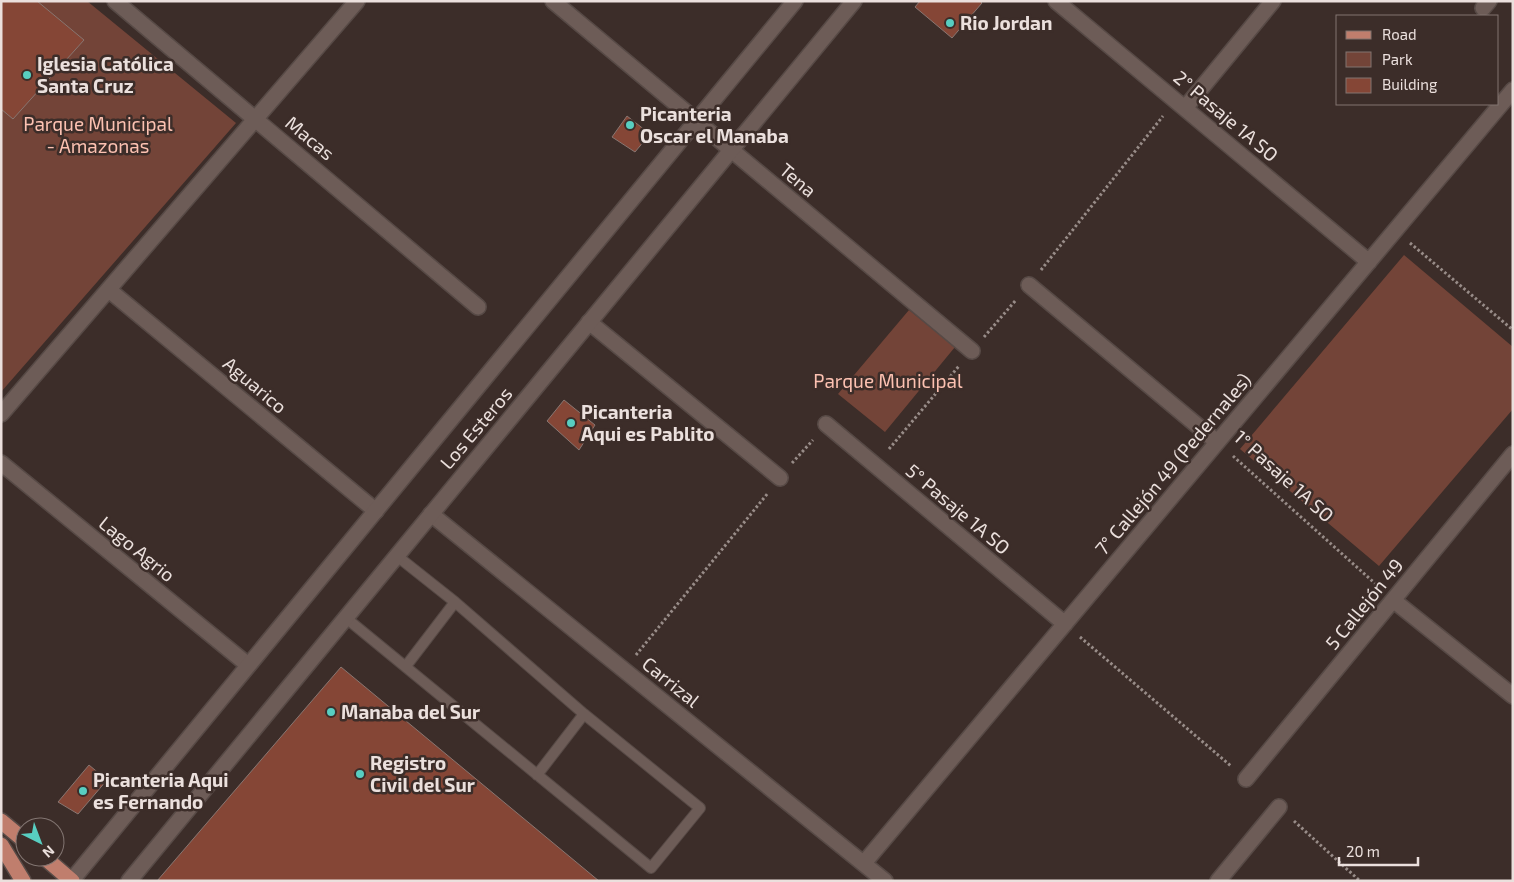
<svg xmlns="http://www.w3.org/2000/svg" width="1514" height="882" font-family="'Exo 2',sans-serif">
<rect width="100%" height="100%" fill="#3c2d29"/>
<!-- green -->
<path fill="#734438" d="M1,1H87L236,123L1,392Z
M1404,255L1513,347V409L1379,566L1240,449Z
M909,310L955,347L885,432L838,394Z"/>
<!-- building -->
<path fill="#854636" stroke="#887671" d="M1,1H37L84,40L13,119L1,109Z
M920,1H980L982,3L952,38L915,7Z
M627,116L650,134L635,152L612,137Z
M564,400L595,425L579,450L547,421Z
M341,667L599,881H157Z
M89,765L107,780L78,814L58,802Z"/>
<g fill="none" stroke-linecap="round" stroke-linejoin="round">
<defs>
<path id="lane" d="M397,556L455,602
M346,618L651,868L700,808L584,714L455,602L406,666
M537,775L584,714"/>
<path id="street" d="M115,1L478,307
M553,1L972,351
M1056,1L1369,262
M1483,8L1489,1
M1185,108L1273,1
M1029,285L1217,442
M109,290L376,511
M589,322L780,478
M1,414L357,1
M826,424L1065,624
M1,463L248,665
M431,514L885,881
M1393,600L1513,696
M1246,779L1513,454
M864,863L1513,90
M1218,881L1279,807"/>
<path id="secondary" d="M72,880L795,1
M129,881L854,1"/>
<path id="primary" d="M1,821L25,841
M1,845L23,881
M44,857L72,881"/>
</defs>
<!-- lane casing -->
<use href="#lane" stroke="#574a46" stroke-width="12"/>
<!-- street casing -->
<use href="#street" stroke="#574a46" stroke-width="18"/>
<!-- secondary casing -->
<use href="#secondary" stroke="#574a46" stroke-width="18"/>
<!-- primary casing -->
<use href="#primary" stroke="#574a46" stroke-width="18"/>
<!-- path -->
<path stroke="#988c88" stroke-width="3" stroke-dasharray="2.5 2.5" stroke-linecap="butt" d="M1410,243L1513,330
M1041,270L1163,116
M984,337L1016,300
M889,449L959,366
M1233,456L1379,587
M792,463L813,440
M1080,637L1231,766
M636,655L768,493
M1294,821L1360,881"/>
<!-- lane -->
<use href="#lane" stroke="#6d5c57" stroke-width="10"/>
<!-- street -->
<use href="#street" stroke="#6d5c57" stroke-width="15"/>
<!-- secondary -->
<use href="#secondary" stroke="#6d5c57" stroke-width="15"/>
<!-- primary -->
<use href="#primary" stroke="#c07e6d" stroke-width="15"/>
</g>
<!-- markers -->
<g fill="#58cec1" stroke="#3c2d29" stroke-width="2">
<circle cx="950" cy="23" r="5"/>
<circle cx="27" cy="75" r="5"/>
<circle cx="630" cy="125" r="5"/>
<circle cx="571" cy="423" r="5"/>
<circle cx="331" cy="712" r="5"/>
<circle cx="360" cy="774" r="5"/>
<circle cx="83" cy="791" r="5"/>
</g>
<g text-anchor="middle" stroke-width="5" stroke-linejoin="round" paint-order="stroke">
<!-- poi labels -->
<g font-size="19" font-weight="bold" fill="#ebe0dd" stroke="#3c2d29" text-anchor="start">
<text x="960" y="30">Rio Jordan</text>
<text x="37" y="71">Iglesia Católica<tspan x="37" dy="22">Santa Cruz</tspan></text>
<text x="640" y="121">Picanteria<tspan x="640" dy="22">Oscar el Manaba</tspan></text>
<text x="581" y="419">Picanteria<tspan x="581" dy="22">Aqui es Pablito</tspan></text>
<text x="341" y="719">Manaba del Sur</text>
<text x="370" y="770">Registro<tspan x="370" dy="22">Civil del Sur</tspan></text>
<text x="93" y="787">Picanteria Aqui<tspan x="93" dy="22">es Fernando</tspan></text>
</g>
<!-- street labels -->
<g font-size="19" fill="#ebe0dd" stroke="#3c2d29">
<text transform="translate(1226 116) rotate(40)" y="7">2° Pasaje 1A SO</text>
<text transform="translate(310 138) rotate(40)" y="7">Macas</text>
<text transform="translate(798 180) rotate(40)" y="7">Tena</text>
<text transform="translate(255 385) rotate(40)" y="7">Aguarico</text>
<text transform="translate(476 428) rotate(-50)" y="7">Los Esteros</text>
<text transform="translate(1173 464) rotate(-50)" y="7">7° Callejón 49 (Pedernales)</text>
<text transform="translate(1284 476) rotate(42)" y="7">1° Pasaje 1A SO</text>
<text transform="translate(958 509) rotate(40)" y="7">5° Pasaje 1A SO</text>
<text transform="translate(137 549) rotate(39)" y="7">Lago Agrio</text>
<text transform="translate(1364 604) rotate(-51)" y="7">5 Callejón 49</text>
<text transform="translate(671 682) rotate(39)" y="7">Carrizal</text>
</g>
<!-- park labels -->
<g font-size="19" fill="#fcc1b1" stroke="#3c2d29">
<text x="98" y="131">Parque Municipal<tspan x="98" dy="22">- Amazonas</tspan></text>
<text x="888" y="388">Parque Municipal</text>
</g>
</g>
<!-- border -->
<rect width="1514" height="882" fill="none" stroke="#ebe0dd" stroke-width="5"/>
<!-- legend -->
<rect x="1336" y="15" width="162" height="90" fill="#3c2d29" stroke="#827571"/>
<rect x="1346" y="31" width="25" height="8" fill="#c07e6d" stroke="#827571"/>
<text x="1382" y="40" font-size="15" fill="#ebe0dd">Road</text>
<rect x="1346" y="52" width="25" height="15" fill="#734438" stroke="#827571"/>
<text x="1382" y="65" font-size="15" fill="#ebe0dd">Park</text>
<rect x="1346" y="78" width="25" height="15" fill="#854636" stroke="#827571"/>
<text x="1382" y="90" font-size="15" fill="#ebe0dd">Building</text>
<!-- north arrow -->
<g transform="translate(40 842) rotate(138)"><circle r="24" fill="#3c2d29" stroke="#827571"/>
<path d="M0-4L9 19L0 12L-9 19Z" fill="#58cec1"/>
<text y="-8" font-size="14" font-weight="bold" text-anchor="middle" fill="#ebe0dd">N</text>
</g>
<!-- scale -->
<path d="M1339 857v8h79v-8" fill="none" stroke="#ebe0dd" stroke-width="2.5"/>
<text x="1346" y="857" font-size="15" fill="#ebe0dd" stroke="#3c2d29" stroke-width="4" paint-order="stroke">20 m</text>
</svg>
